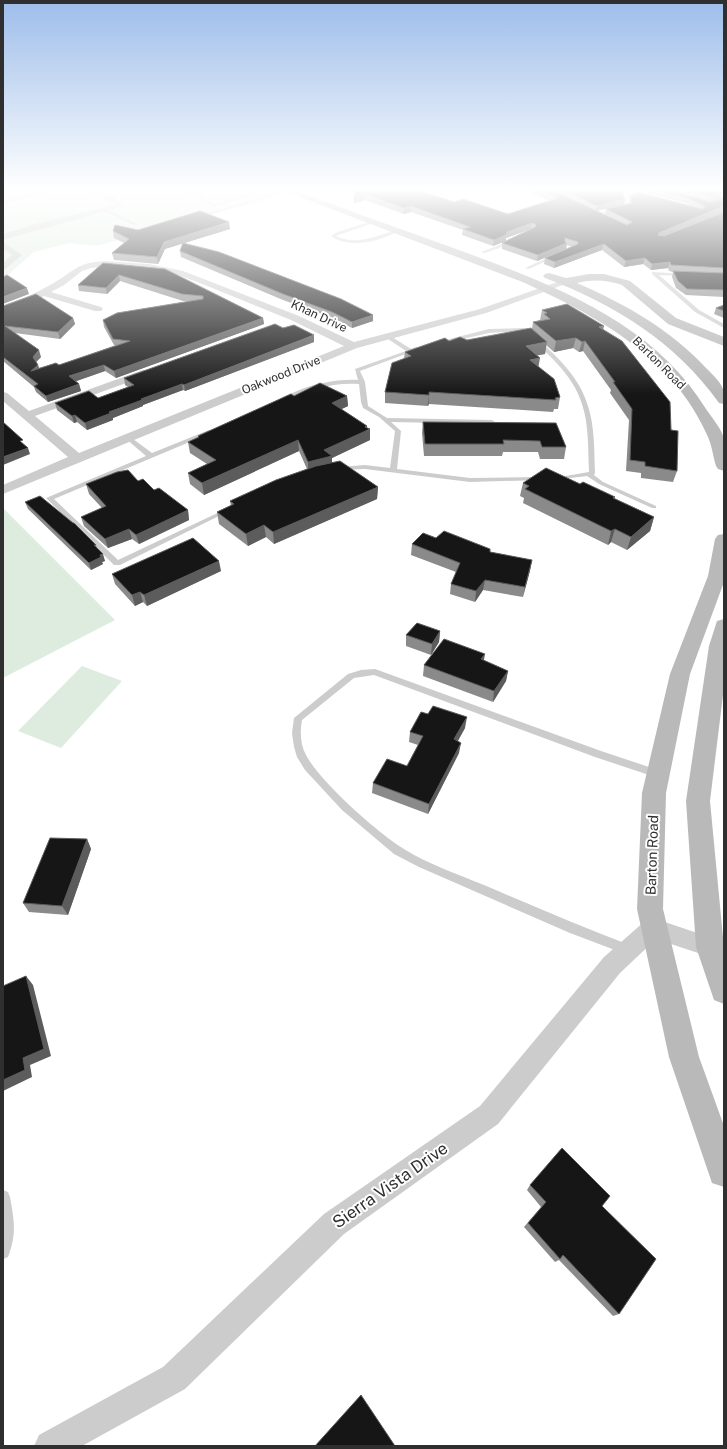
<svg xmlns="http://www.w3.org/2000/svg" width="727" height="1449" font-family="'Public Sans',sans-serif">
<rect width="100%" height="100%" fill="#fff"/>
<!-- green -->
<path fill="#deece0" d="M3,191H273L284,195L96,246L70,243L34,252L3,279Z
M3,508L115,620L3,678Z
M82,666L122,681L61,748L18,731Z"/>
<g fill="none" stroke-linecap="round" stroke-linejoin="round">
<!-- lane -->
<path fill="#ccc" fill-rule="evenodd" d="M201,191H209L195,195L214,204L260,191H267L214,206L189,195Z
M284,191H291L197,218L194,217Z
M615,191H623L643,197L641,198Z
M625,197L627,198L629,208L596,215L594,214L626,206L623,198Z
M104,209H106L137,224L134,225L104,211Z
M372,221L373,223L336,236C357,246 376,236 396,230L398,231C380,242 349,249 331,236L337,232Z
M508,238L512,239L511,244L485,253L481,252L507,242Z
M553,255L557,256L529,269L525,268Z
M652,272L687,274L685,276L659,275L699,310L724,324V328L695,312L652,274Z
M525,328C549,349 577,372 587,403C595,425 594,450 595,473L594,475L603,482L656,506V508H652L599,484L587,476L554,480V478L589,472C588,449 589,425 582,404C573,374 545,351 522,331L489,333L437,345L434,343L489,329Z
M385,335H389L411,349L416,347L419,349L360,371L365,382L368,406L387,418L492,420L495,422L492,424L391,422L401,431L397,469L470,478L539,477L541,478V480L470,482L365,469L337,470L336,469L339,467L365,465L390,468L395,431L379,417L363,408L361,402L359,384C332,382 310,390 285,400L280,399C285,395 291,394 297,391C317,383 337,379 358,380L355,369L406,351L385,337Z
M209,430L212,432L211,433L54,499L118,560L226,509L228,508L231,510L120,565H114L46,498L146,456L125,438V436H129L152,453Z
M375,669L601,751L661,771L663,774L661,777L658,778L595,757L374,675L354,678L302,720C300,731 300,744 306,755C319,781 379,834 404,849C428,864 457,874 484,885C533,906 582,927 632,946L634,950L632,954L628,955L570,933L419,867L394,854L342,810L305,770L297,757L294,747L292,733L294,718L348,674L361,670Z
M3,1190L8,1192L10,1197C14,1220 17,1234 8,1257L3,1259Z"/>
<!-- street -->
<path fill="#ccc" fill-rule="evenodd" d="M39,191H54L3,204V200Z
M90,191C102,191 116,196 124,206L3,240V234L42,222L115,205Z
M266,191H278L274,193Z
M635,191H647L628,200L621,198Z
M701,191H715L724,194V198Z
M3,242L22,255L3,271V263L12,255L3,249Z
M105,261L149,264L183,271L299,316L354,342L480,309L563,280L566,279L571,282L486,313L357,348L3,494V485L68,457L3,401V392L7,393L29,411L143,370H151L153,372L151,374L35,416L79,453L344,346L291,320L205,285L178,275L149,270L105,267L91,268L82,271L64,285L51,292L101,307L103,309L101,311H95L44,296L3,312V306C20,300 36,293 52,284C75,271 75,263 105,261Z
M653,918L718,940L721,947L718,954L710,957L656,939L620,973L498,1124L344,1234L185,1389L82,1446H34L39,1435L163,1367L324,1214L480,1106L604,957L645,921Z"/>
<!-- secondary -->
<path fill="#b9b9b9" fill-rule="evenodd" d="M284,191H297C347,210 398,228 448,246C543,281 651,318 706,409C712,418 723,430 724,440C725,450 724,461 724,471L718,469L716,466C713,456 712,446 708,437C674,357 594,314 520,281Z
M549,273L566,278L589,274H604L630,281L676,318L724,337V346L668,324L622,285C607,280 593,279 577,283C625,304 670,329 706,368C712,374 720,381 723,389C725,393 724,400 724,404L719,403C676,342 614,304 545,278L543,276L545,274Z
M724,534V582L690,674L666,793L663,909L699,1057L724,1126V1187L712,1183L669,1057L637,909L642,793L670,674L708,576L715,539L718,535Z
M724,619V687L710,801L724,948V1004L714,1000L696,947L686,801L709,646L717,621Z"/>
</g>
<!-- wall -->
<path fill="#8a8a8a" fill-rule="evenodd" d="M356,191L454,202L508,214L550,201L528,191H625L624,195L623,196L625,199L624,205L629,204V201L630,196L690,206L686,203L645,193L646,191H717L721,198L724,197V297L686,295L676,288L672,277L673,272L669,271L668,268L651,270L643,264L624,267L602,250L554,268L544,264L545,258L572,247L567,245L566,249L537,261L502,249V243L531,229L506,238V241L493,246L462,235L463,230L411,212L404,214L365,200L354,203V197ZM606,209L605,214L597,211L600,210ZM723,212L664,236H663Z
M230,229L184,243L373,315V321L352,328L333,318L283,300L181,257L180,251L182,243L165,249L158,264L114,260L112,253L124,243L114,238L113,231L138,230Z
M103,263L165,269L263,318L264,324L116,378L105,371L76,381L79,384L81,391L48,402L36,392L34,387L3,361V306L73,318L75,324L60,339L15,333L41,357L36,362L38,365L39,368L59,365L116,345H114L104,327L103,320L190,301H183L120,281L107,294L79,291L78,285Z
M724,305V318L714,314L716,308Z
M542,310L603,329L671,430L677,471L673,482L641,478V473L626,471L629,420L610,393L611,390L583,351L579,352L573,348L554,352L546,345L545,354L536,355L538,366L560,397L558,409H554L553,412L429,404L428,406L385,403V392L404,358L405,352L449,341L467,340L532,329L533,322L540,320Z
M283,328L314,342L185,391L183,390L143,405V406L113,418V420L87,430L77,422L74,423L57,410L55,403L98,398L128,387L125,385L124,378Z
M294,396H347L348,406L341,409L367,428L370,440L332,458V463L378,487L377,499L274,544L266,537L248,546L219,524L217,512L231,506L230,501L307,469L299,451L204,495L190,484L188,473L207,464L190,453L188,442L198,438V436Z
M423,422L556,423L566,447L564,459H540L538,452H503L502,456H424L422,433Z
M138,481L188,510L189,520L139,544L132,539L108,548L84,526L81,517L102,508L89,494L86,484Z
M523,483L615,497L614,498L654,517L650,531L627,550L611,542L608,545L523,503L524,498L520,496Z
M25,502L96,545L97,548L105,561L102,562L103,564L91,570L28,509Z
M436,538L490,552L532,560L523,597L483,590L475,602L450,594L451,584L456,572L411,555L412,544Z
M221,571L147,606L143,602L135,606L115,584L112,574Z
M440,631L439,642L431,655L406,646V635Z
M424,665L508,671L506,681L493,702L423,676Z
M465,728L458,741L459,753L428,814L372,793L373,783L407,766L418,745L409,742L410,732Z
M87,839L91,849L68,915L29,912L23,903Z
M530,1185L602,1206L619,1314L613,1316L559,1260L555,1262L524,1227L541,1207L527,1190Z"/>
<!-- shaded-wall -->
<path fill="#5c5c5c" d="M622,191H625L624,195L620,198L621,192Z
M722,193L721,199L710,202L712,197Z
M365,194V200L354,203V197Z
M625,199L624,205L596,211L597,206Z
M411,206V212L404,214V208Z
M724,206L723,212L657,239L659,233Z
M229,222L230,229L165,249L158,264L157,257L164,242Z
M532,223L531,229L506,238V241L493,246L494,240L507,232Z
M567,243L566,249L537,261L538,255Z
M604,244L602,250L554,268L555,262Z
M645,258L643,264L624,267L626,261Z
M670,262L668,268L651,270L652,264Z
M119,275L120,281L107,294L106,288Z
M27,288L29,294L3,304V297Z
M373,315V321L352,328V322Z
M73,318L75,324L60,339L58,332Z
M263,318L264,324L116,378L114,371Z
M604,326L602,336L599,327Z
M314,335V342L185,391L184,385Z
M576,338L573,348L554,352L556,341Z
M585,341L583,351L579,352L582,342Z
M547,342L545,354L524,358L526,346Z
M39,350L41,357L35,363L33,357Z
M540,358L538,369L530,360Z
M38,365L40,371H31Z
M104,365L105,371L71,383L69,376Z
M79,384L81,391L48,402L46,396Z
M182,384L183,390L143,405V406L113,418V420L87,430L85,423L109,412L141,399Z
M429,392V404L428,406L429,395Z
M347,396L348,406L332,414V403Z
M75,415L77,422L74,423L72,416Z
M367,426V431L370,429V440L332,458V467L308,473V462L324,450Z
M298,440L299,451L204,495L202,483Z
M28,448L30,454L3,465V457Z
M378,487L377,499L274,544L273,532Z
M188,510L189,520L139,544L136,535Z
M654,517L650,531L627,550L631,537Z
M264,525L266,537L248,546L246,534Z
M129,529L132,539L108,548L105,539Z
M615,529L611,542L608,545L611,531Z
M103,554L105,561L102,562L103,564L91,570L89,563Z
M532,560L530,571L523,597L525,587Z
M219,561L221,571L147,606L144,595Z
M485,580L483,590L475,602L476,591Z
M140,592L143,602L135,606L132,595Z
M440,631L439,642L431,655L432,644Z
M485,654L483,665L481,659Z
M508,671L506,681L493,702L494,691Z
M467,717L465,728L453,749L454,739Z
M461,743L459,753L428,814L429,804Z
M87,839L91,849L68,915L62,906Z
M26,976L33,985L51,1056L30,1065L32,1077L3,1091V1080L23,1058Z"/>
<!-- building -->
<path fill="#161616" stroke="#5c5c5c" d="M356,191H421L454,202L463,199L508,214L558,198L542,191H554L627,225L632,222L606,209L632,203L630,196L638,192L702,209L706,207L687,198L660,191H674L711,202L724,197V206L659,233L658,235L664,236L724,212V268L671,265L670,262L652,264L645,258L626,261L604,244L555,262L545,258L578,244V242L565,238V242L567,243L538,255L502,243L535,227L536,225L532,223L507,232L506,235L494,240L463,229L470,227L411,206L404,208L365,194L354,197Z
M566,191H622L621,192L625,199L597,206Z
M691,191H717L722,193L712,197Z
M200,211L229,222L164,242L157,257L112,253L129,239L113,231L115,225L138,230Z
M183,243L219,252L341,299L373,315L352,322L332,312L283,294L180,251Z
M103,263L165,269L263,318L114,371L104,365L69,376L79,384L46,396L34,386L38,384L3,357V306L36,294L73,318L58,332L5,326L39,350L33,357L38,365L31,371L56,363L59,365L130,341L113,339L103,320L117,313L203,299V296L182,294L119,275L106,288L78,285Z
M673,271L724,273V290L687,289L678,281Z
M7,275L27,288L3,297V277Z
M567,304L604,326L599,327L622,341L670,402L671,430L678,431L677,471L645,466V462L630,460L632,409L613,382H615L585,341L582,342L576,338L556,341L533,322L550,319L544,314L547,313L542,310Z
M724,305V311L716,308Z
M275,324L283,328L294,325L314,335L184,385L182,384L141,399L142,400L109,412L111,413L85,423L75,415L72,416L55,403L89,391L98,398L134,385L124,378Z
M531,328L547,342L526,346L540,358L530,360L554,379L560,397L555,398L556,400L429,392V395L385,392L392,363L411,356L405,352L445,338L449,341L460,337L467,340Z
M320,383L347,396L332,403L367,426L365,427L370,429L324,450L332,456L308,462L298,440L202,483L188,473L216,460L188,442L199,437L198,436L291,394L294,396Z
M3,422L23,440L20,441L28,448L3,457Z
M423,422L556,423L566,447H542L540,441L503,440L504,444H425Z
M340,461L378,487L273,532L264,525L246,534L217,512L234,504L230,501L276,480L316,466Z
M546,468L580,484L583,482L615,497L613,498L654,517L631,537L615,529L611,531L525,489L529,486L523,483Z
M128,470L138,481L143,479L154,490L159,488L188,510L136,535L129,529L105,539L81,517L106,506L86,484L117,472Z
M40,496L73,523H74L96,545H94L103,554L100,555L101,557L89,563L25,502Z
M444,531L490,549V552L532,560L525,587L485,580L476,591L451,584L460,563L412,544L423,533L436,538Z
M193,538L219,561L144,595L140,592L132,595L112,574Z
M417,623L440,631L432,644L406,635Z
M444,639L485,654L481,659L508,671L494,691L424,665Z
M433,706L467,717L454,739L461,743L429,804L373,783L387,759L407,766L423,736L410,732L421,712L428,714Z
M50,838L87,839L62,906L23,903Z
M26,976L44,1049L23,1058L25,1070L3,1080V986Z
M562,1148L610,1196L602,1206L656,1259L619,1314L563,1255L560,1259L528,1223L546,1202L530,1185Z
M361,1395L395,1446H315Z"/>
<!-- sky -->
<linearGradient id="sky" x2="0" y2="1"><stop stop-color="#9dbdea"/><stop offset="0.48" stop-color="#fff"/><stop offset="1" stop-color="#fff" stop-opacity="0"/></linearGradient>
<rect width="727" height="394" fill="url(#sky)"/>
<g text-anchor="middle" stroke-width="4" stroke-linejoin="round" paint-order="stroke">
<!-- far-street labels -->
<g font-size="12" fill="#2f2f2f" stroke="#fff">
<text transform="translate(319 316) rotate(25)" y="4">Khan Drive</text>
<text transform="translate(659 363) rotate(45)" y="4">Barton Road</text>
<text transform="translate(281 375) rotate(-22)" y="4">Oakwood Drive</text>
</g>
<!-- street labels -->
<g font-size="14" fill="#2f2f2f" stroke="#fff">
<text transform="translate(652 855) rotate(-88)" y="5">Barton Road</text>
</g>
<!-- near-street labels -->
<g font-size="17" fill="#2f2f2f" stroke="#fff">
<text transform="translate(390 1185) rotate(-35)" y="6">Sierra Vista Drive</text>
</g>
</g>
<!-- border -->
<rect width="727" height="1449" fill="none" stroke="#2f2f2f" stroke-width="8"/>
</svg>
